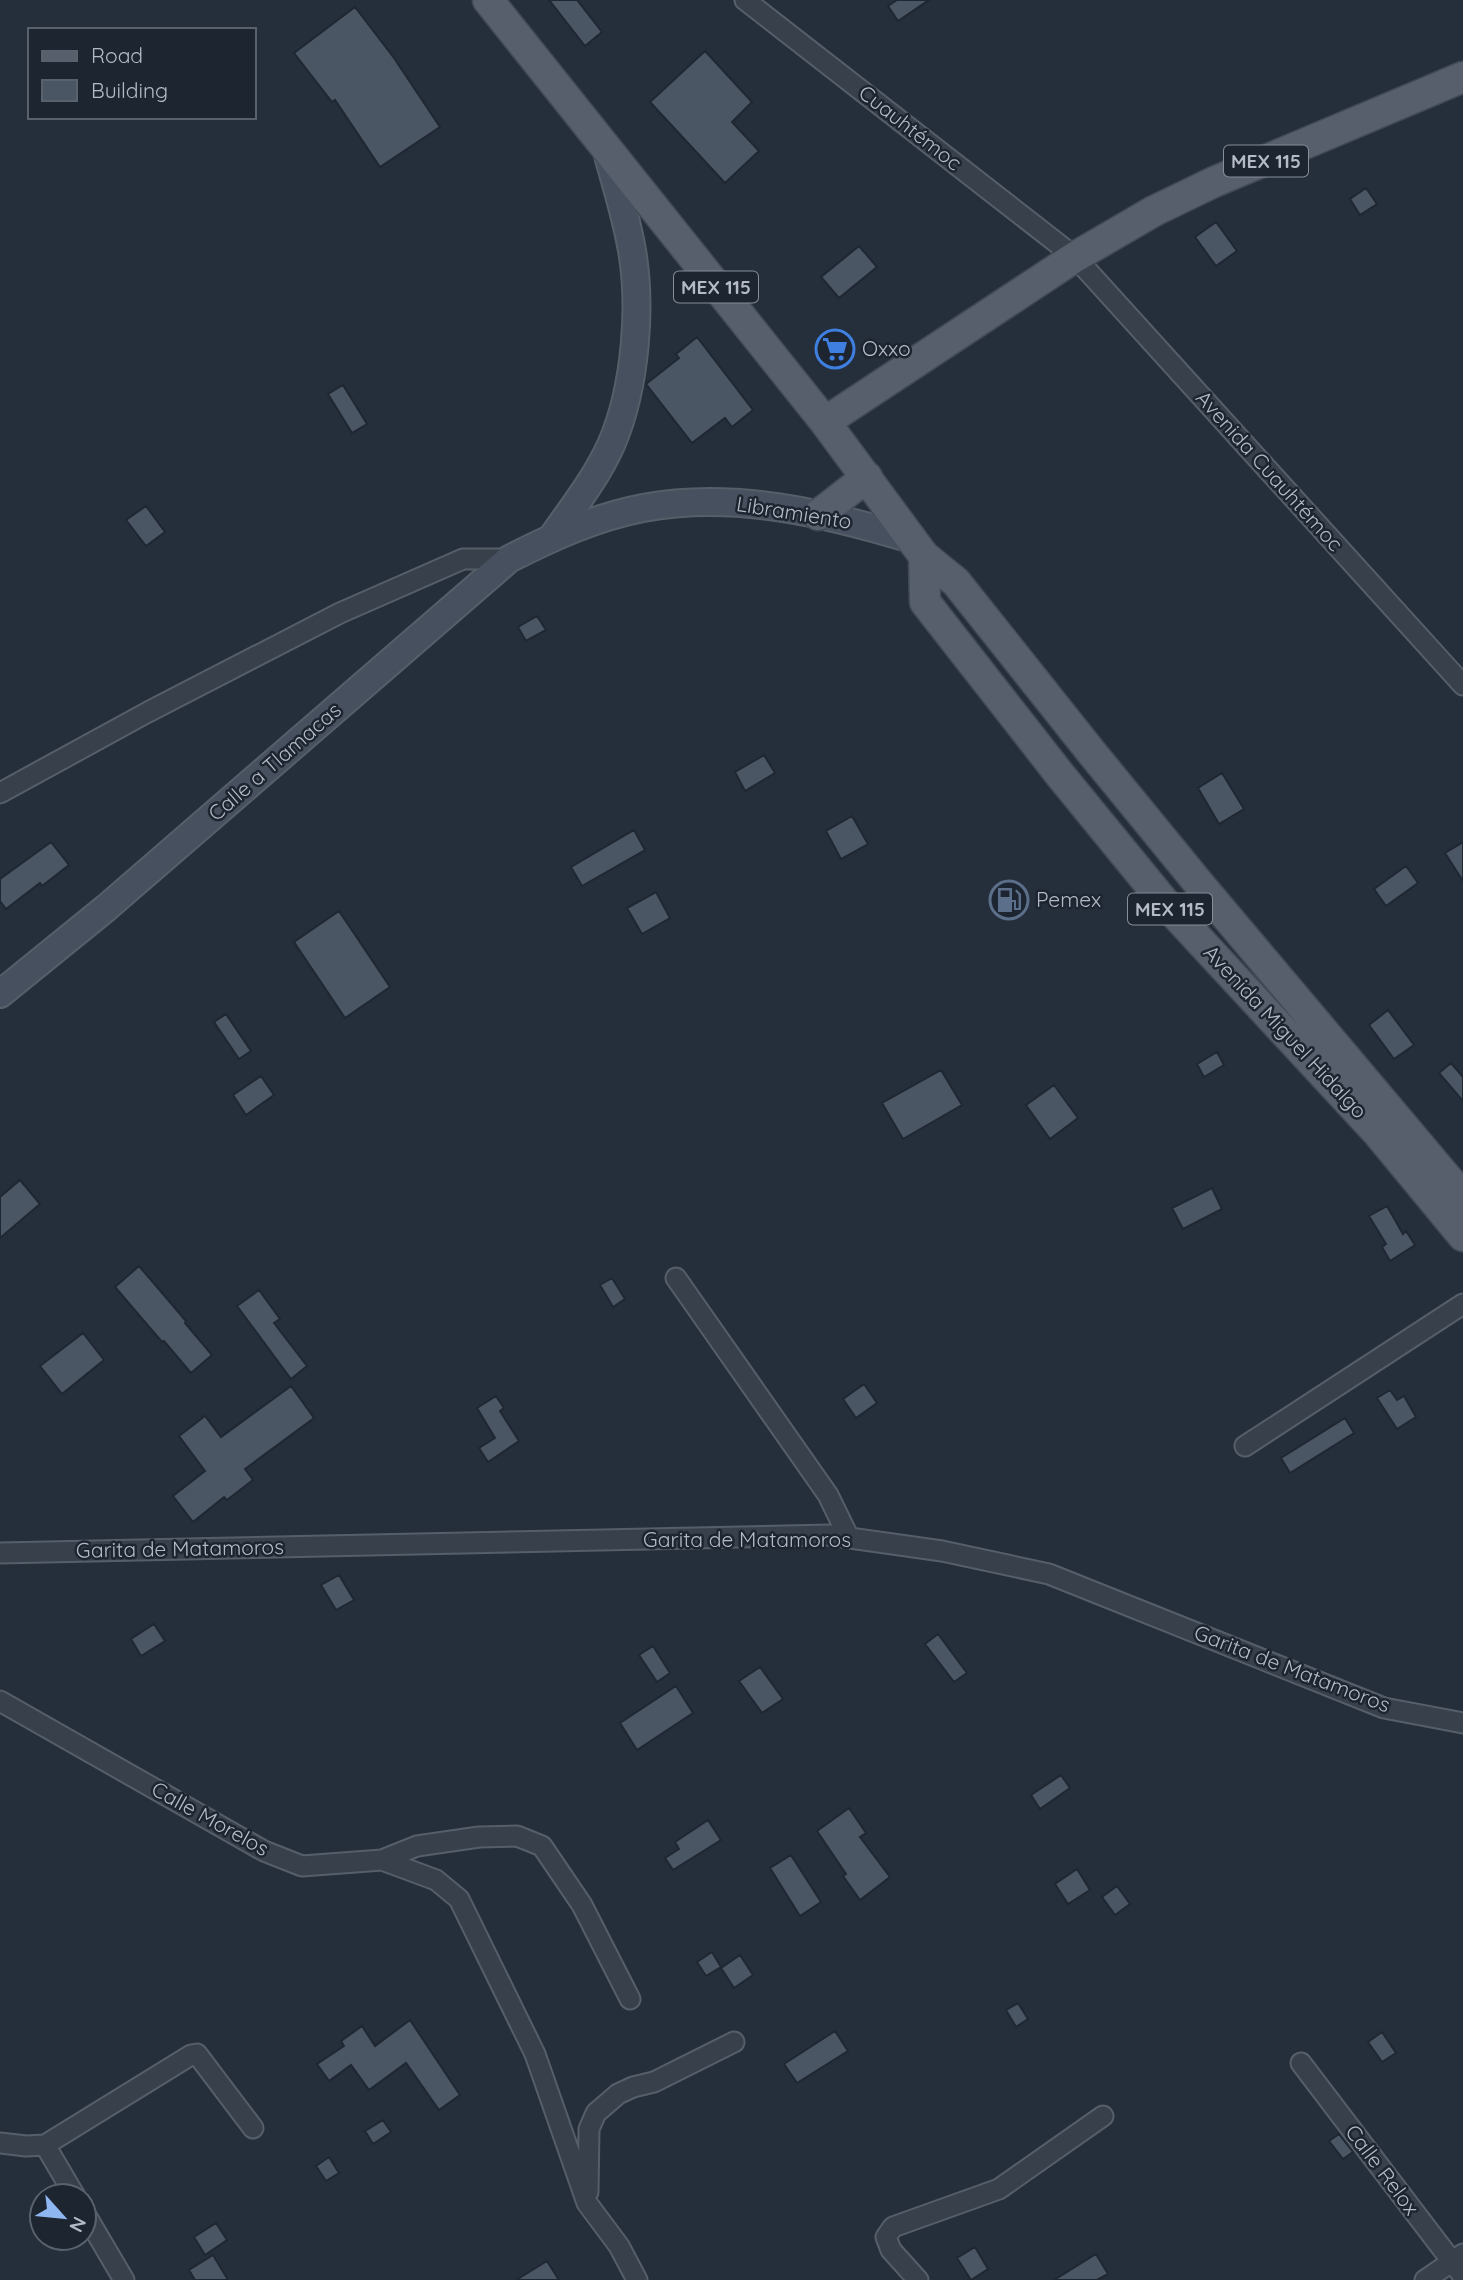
<svg xmlns="http://www.w3.org/2000/svg" width="1463" height="2280" font-family="Quicksand,sans-serif">
<rect width="100%" height="100%" fill="#252e3b"/>
<!-- building -->
<path fill="#4b5665" stroke="#1f2732" stroke-width="2" d="M549,0H577L602,32L585,46Z
M897,0H929L898,21L888,6Z
M355,7L394,58L440,127L380,167L335,100L332,102L294,53Z
M705,51L752,102L732,122L759,151L725,183L650,102Z
M1366,188L1377,204L1360,215L1350,199Z
M1216,222L1237,251L1216,266L1195,237Z
M859,246L877,267L839,298L821,277Z
M697,337L753,410L732,427L725,418L692,443L646,384L679,358L676,354Z
M343,385L367,424L352,433L328,394Z
M146,506L165,532L146,546L126,520Z
M537,616L546,630L526,641L518,627Z
M764,755L775,773L745,791L735,772Z
M1222,773L1244,809L1219,824L1198,788Z
M852,816L868,844L841,859L826,831Z
M634,830L645,850L582,886L571,867Z
M51,842L69,865L42,886L40,883L6,909L0,901V879Z
M1463,842V881L1445,853Z
M1406,866L1418,883L1386,906L1374,889Z
M656,892L670,918L642,934L627,908Z
M339,911L390,987L345,1018L294,942Z
M1388,1010L1414,1045L1394,1059L1369,1025Z
M226,1014L251,1051L239,1059L214,1022Z
M1217,1052L1224,1065L1204,1077L1197,1064Z
M1451,1063L1463,1077V1101L1439,1073Z
M941,1070L962,1105L903,1139L882,1103Z
M261,1076L274,1095L246,1115L233,1095Z
M1054,1085L1078,1118L1050,1139L1026,1105Z
M20,1180L40,1204L0,1238V1197Z
M1212,1188L1222,1209L1183,1229L1172,1208Z
M1387,1206L1403,1234L1406,1231L1415,1245L1390,1261L1382,1247L1386,1244L1369,1216Z
M139,1266L186,1321L185,1323L212,1355L191,1373L164,1341L162,1342L115,1287Z
M612,1278L625,1299L613,1307L600,1285Z
M259,1290L280,1319L274,1323L307,1366L291,1379L237,1306Z
M83,1333L104,1360L62,1394L40,1366Z
M864,1384L877,1403L856,1418L843,1399Z
M291,1386L314,1418L245,1469L253,1480L227,1500L224,1497L193,1522L173,1496L205,1471L179,1436L205,1416L221,1437Z
M1390,1390L1397,1400L1404,1396L1416,1417L1397,1429L1377,1398Z
M496,1396L504,1408L500,1411L519,1441L488,1462L479,1448L495,1438L477,1408Z
M1345,1418L1354,1433L1290,1473L1281,1458Z
M339,1575L354,1600L336,1610L321,1585Z
M154,1624L165,1641L141,1656L131,1639Z
M938,1634L967,1673L954,1682L925,1644Z
M653,1646L670,1673L657,1682L639,1655Z
M760,1667L783,1699L762,1713L739,1681Z
M676,1686L693,1713L637,1750L620,1723Z
M1061,1775L1070,1788L1040,1809L1031,1795Z
M849,1808L866,1833L860,1837L890,1877L860,1900L843,1876L846,1874L817,1831Z
M708,1820L721,1840L673,1870L665,1858L679,1849L675,1842Z
M791,1855L821,1902L800,1916L770,1868Z
M1077,1869L1090,1890L1068,1904L1055,1884Z
M1117,1886L1130,1904L1115,1915L1102,1897Z
M712,1952L721,1967L706,1976L697,1962Z
M740,1955L753,1975L734,1988L721,1968Z
M1018,2003L1028,2019L1016,2027L1006,2010Z
M410,2020L460,2095L439,2110L406,2063L369,2090L351,2065L329,2081L317,2064L344,2046L341,2041L362,2026L375,2046Z
M835,2031L848,2051L797,2083L784,2064Z
M1382,2032L1396,2053L1382,2062L1368,2042Z
M383,2120L391,2132L373,2144L365,2131Z
M1339,2134L1353,2152L1343,2159L1329,2141Z
M329,2157L339,2173L326,2181L316,2166Z
M216,2223L227,2240L205,2255L194,2237Z
M975,2247L988,2269L971,2280L957,2258Z
M1096,2254L1108,2274L1097,2280H1054Z
M213,2255L228,2280H195L189,2270Z
M547,2261L559,2280H516Z"/>
<g fill="none" stroke-linecap="round" stroke-linejoin="round">
<defs>
<path id="street" d="M745,0L1075,257L1463,685
M0,793L148,712L340,613L463,559H509
M676,1278L828,1495L849,1538
M1245,1446L1463,1304
M0,1553L829,1535L942,1551L1049,1574L1384,1708L1463,1723
M0,1701L264,1851L302,1866L382,1860L436,1880L459,1899L535,2054L587,2203L619,2246L637,2280
M382,1860L417,1846L479,1837L517,1836L542,1846L582,1905L630,1999
M1301,2063L1463,2276
M0,2143L26,2146L45,2145L191,2055L197,2054L253,2128
M45,2145L75,2196
M588,2192L589,2129L596,2113L618,2094L633,2087L654,2082L734,2042
M84,2212L124,2280
M918,2280L891,2250L886,2237L893,2227L999,2189L1103,2116
M1425,2280L1463,2254"/>
<path id="secondary" d="M553,536C574,506 596,478 611,445C636,388 643,301 630,240C624,210 615,181 607,152
M0,994L106,908L509,559C552,537 596,517 643,508C734,491 825,513 911,539"/>
<path id="primary" d="M488,0L825,422L924,556L956,582L1092,753L1200,885L1463,1197
M825,422L1075,257L1154,211L1214,182L1463,77
M818,515L867,477
M924,556L925,602L1061,776L1164,902L1377,1132L1463,1236"/>
</defs>
<!-- street casing -->
<use href="#street" stroke="#565e69" stroke-width="23"/>
<!-- secondary casing -->
<use href="#secondary" stroke="#565e69" stroke-width="30"/>
<!-- primary casing -->
<use href="#primary" stroke="#414954" stroke-width="33"/>
<!-- street -->
<use href="#street" stroke="#38404b" stroke-width="19"/>
<!-- secondary -->
<use href="#secondary" stroke="#46505e" stroke-width="26"/>
<!-- primary -->
<use href="#primary" stroke="#565f6b" stroke-width="30"/>
</g>
<!-- icons -->
<defs>
<symbol id="supermarket-ring" viewBox="-11 -11 22 22"><circle r="9.5" fill="#1d2530" stroke="#3f7fe0" stroke-width="1.5"/><path d="M-6-5.5h2.5l.6 2H6L4.5 2H-2.5L-4.4-4H-6ZM-1.5 3.2a1.3 1.3 0 1 0 .1 0ZM3 3.2a1.3 1.3 0 1 0 .1 0Z" fill="#3f7fe0"/></symbol>
<symbol id="fuel-ring" viewBox="-11 -11 22 22"><circle r="9.5" fill="#1d2530" stroke="#5c6f8a" stroke-width="1.5"/><path d="M-5.5-6h7V0h2V4h1.3V-2.5L3-4.5l.8-.8L6-3V5H2.5V1h-1V6h-7ZM-4.2-4.7v3.2H.2V-4.7Z" fill="#5c6f8a"/></symbol>
</defs>
<g fill-rule="evenodd">
<use href="#supermarket-ring" x="813" y="327" width="44" height="44"/>
<use href="#fuel-ring" x="987" y="878" width="44" height="44"/>
</g>
<g text-anchor="middle" stroke-width="5" stroke-linejoin="round" paint-order="stroke">
<!-- shield labels -->
<g fill="#1d2530" stroke="#878e9a" stroke-width="2">
<rect x="1224" y="145.5" width="84" height="31" rx="5"/>
<rect x="674" y="271.5" width="84" height="31" rx="5"/>
<rect x="1128" y="893.5" width="84" height="31" rx="5"/>
</g>
<g font-size="19" font-weight="bold" fill="#b4bbc7">
<text x="1266" y="168">MEX 115</text>
<text x="716" y="294">MEX 115</text>
<text x="1170" y="916">MEX 115</text>
</g>
<!-- street labels -->
<g font-size="21" fill="#b4bbc7" stroke="#1d2530">
<text transform="translate(910 128) rotate(38)" y="7">Cuauhtémoc</text>
<text transform="translate(1269 471) rotate(48)" y="7">Avenida Cuauhtémoc</text>
<text transform="translate(794 513) rotate(9)" y="7">Libramiento</text>
<text transform="translate(275 762) rotate(-41)" y="7">Calle a Tlamacas</text>
<text transform="translate(1285 1032) rotate(47)" y="7">Avenida Miguel Hidalgo</text>
<text x="747" y="1547">Garita de Matamoros</text>
<text transform="translate(180 1549) rotate(-1)" y="7">Garita de Matamoros</text>
<text transform="translate(1292 1669) rotate(21)" y="7">Garita de Matamoros</text>
<text transform="translate(210 1819) rotate(29)" y="7">Calle Morelos</text>
<text transform="translate(1382 2170) rotate(53)" y="7">Calle Relox</text>
</g>
<!-- poi labels -->
<g font-size="21" fill="#b4bbc7" stroke="#1d2530" text-anchor="start">
<text x="862" y="356">Oxxo</text>
<text x="1036" y="907">Pemex</text>
</g>
</g>
<!-- legend -->
<rect x="28" y="28" width="228" height="91" fill="#1d2530" stroke="#59616c" stroke-width="2"/>
<rect x="42" y="51" width="35" height="10" fill="#565f6b" stroke="#59616c" stroke-width="2"/>
<text x="91" y="63" font-size="21" fill="#b4bbc7">Road</text>
<rect x="42" y="80" width="35" height="21" fill="#4b5665" stroke="#59616c" stroke-width="2"/>
<text x="91" y="98" font-size="21" fill="#b4bbc7">Building</text>
<!-- north arrow -->
<g transform="translate(63 2217) rotate(117)"><circle r="33" fill="#1d2530" stroke="#59616c" stroke-width="2"/>
<path d="M0-5L12 26L0 18L-12 26Z" fill="#8eb6f1"/>
<text y="-10" font-size="19" font-weight="bold" text-anchor="middle" fill="#b4bbc7">N</text>
</g>
</svg>
